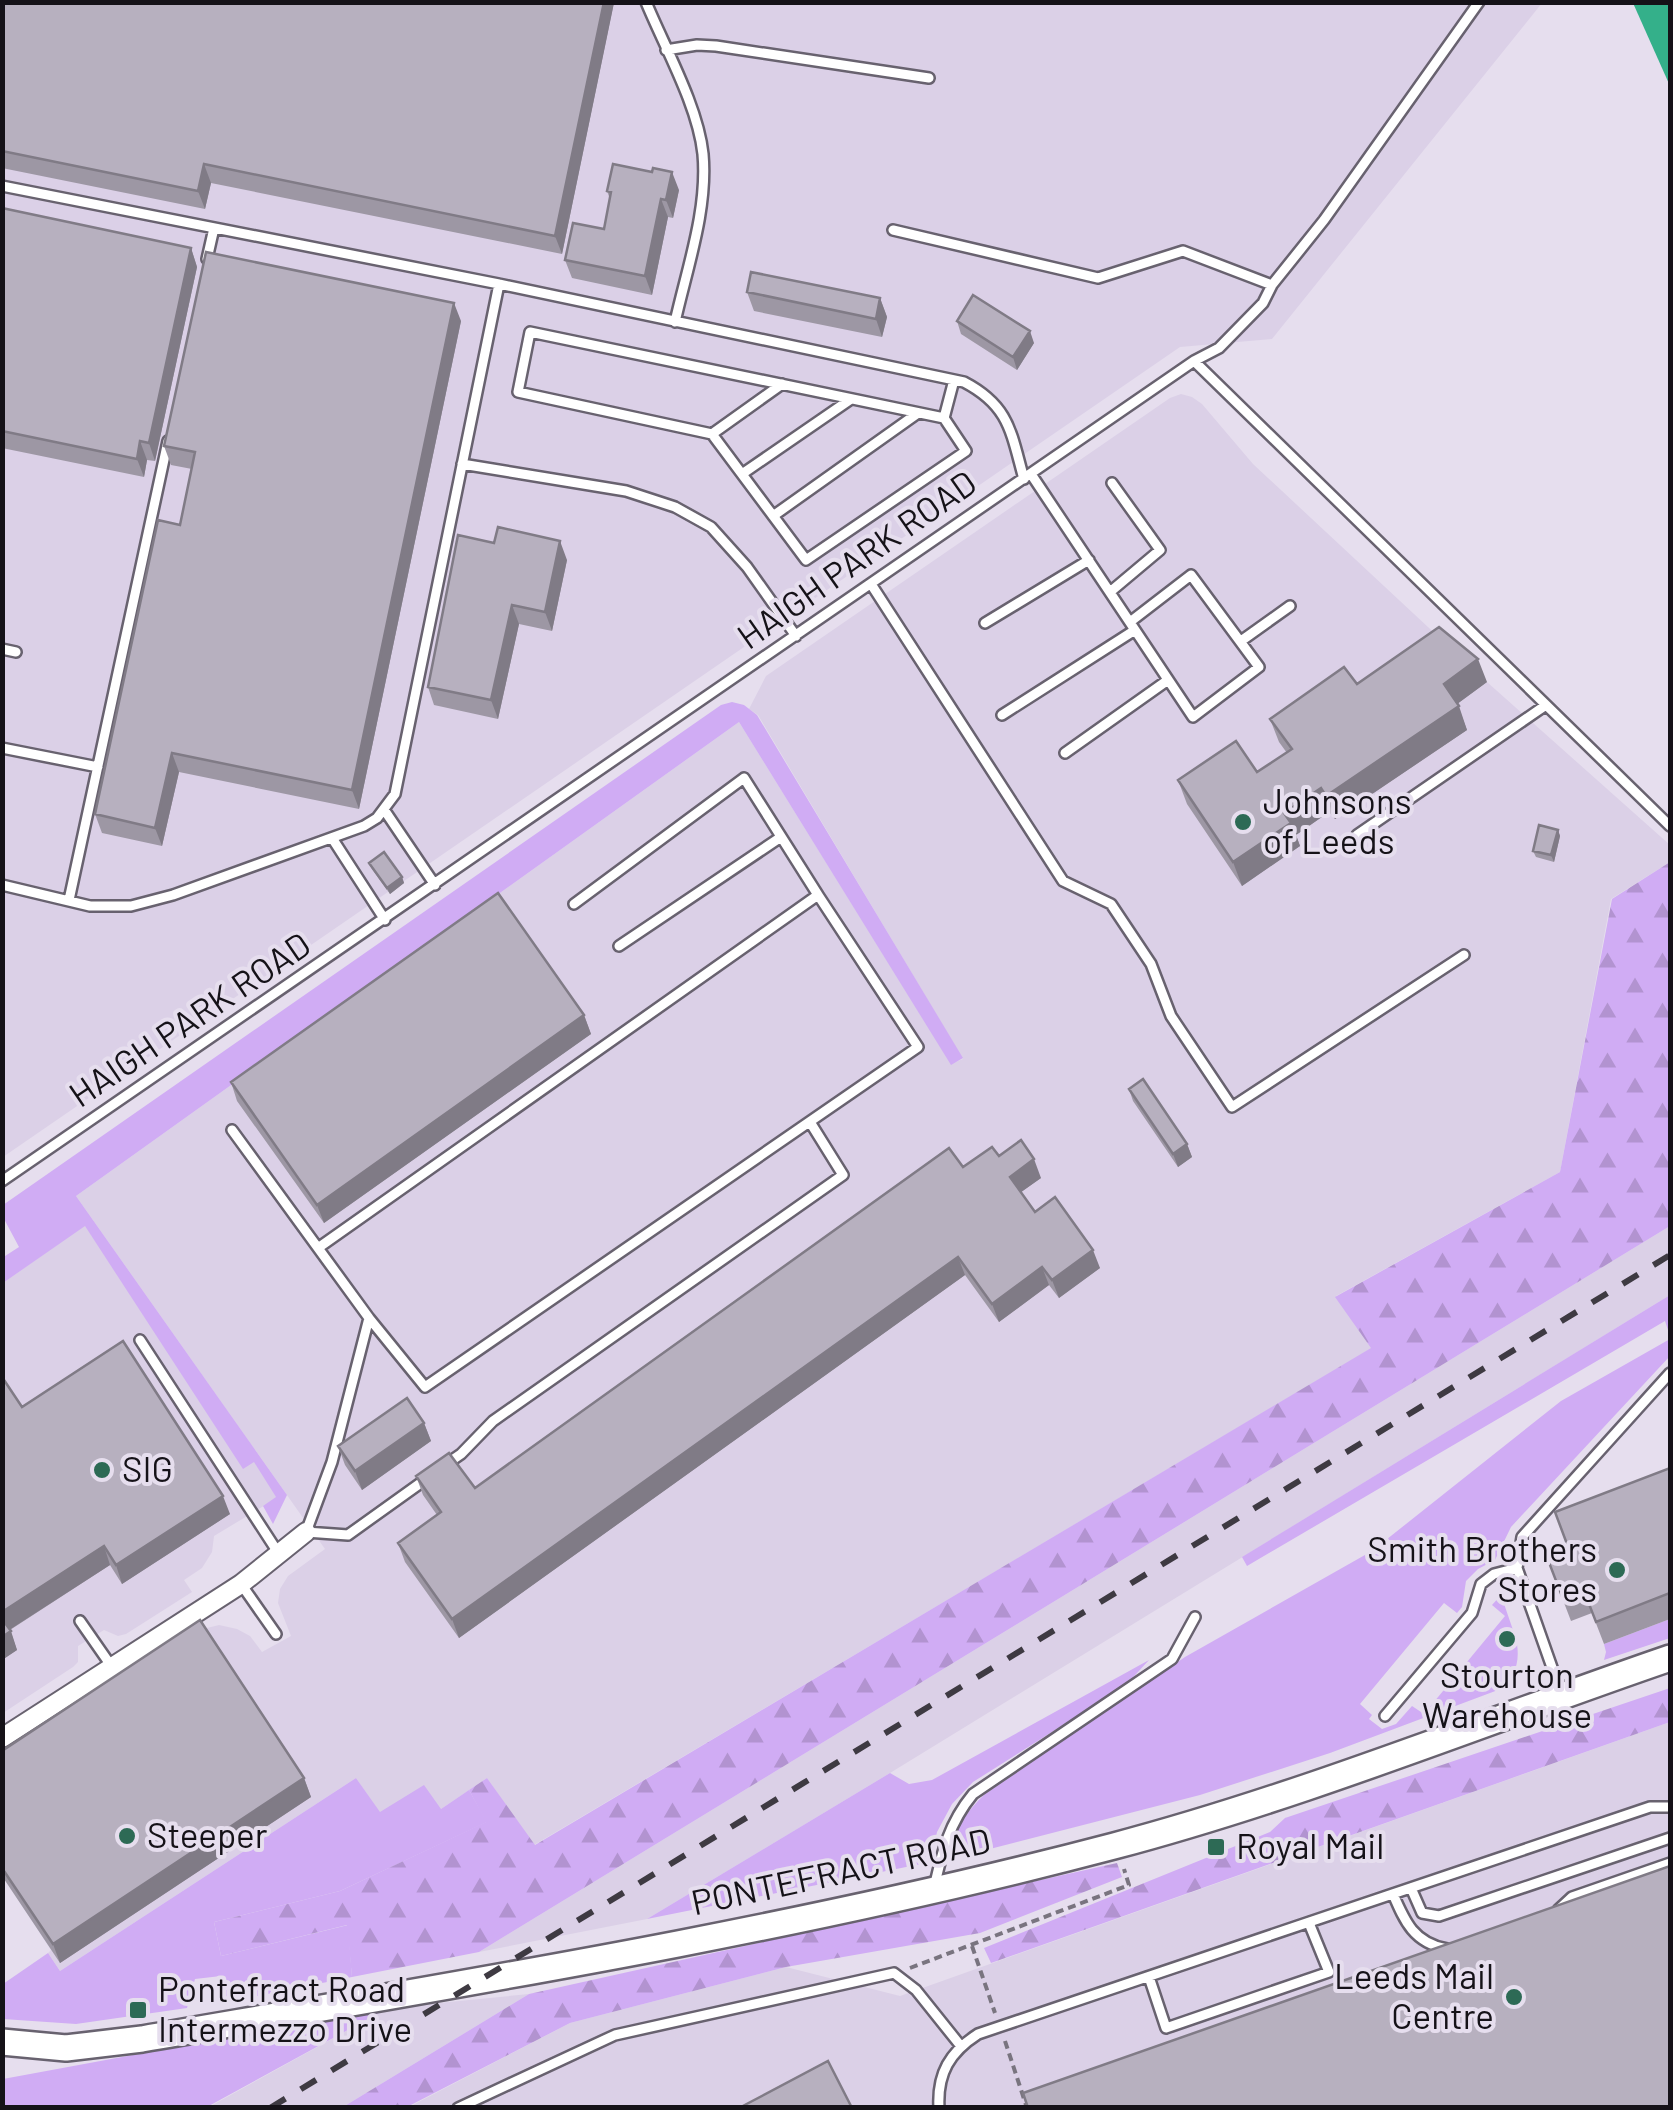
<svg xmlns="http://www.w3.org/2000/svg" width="1673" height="2110" font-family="Barlow,sans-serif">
<defs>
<pattern id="forest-firs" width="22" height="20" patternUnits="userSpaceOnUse" patternTransform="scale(2.5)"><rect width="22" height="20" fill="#d0acf4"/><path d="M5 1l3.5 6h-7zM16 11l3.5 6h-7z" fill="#b293d0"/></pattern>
</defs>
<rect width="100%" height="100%" fill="#e6deee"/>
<!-- built -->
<path fill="#dbd0e7" d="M3,3H1542L1272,339L1180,347L3,1157Z
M1181,394L1192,397L1202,404L1253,464L1487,682L1670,845V862L1611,899L1560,1172L1336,1296L1372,1348L534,1845L487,1778L441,1809L380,1813L356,1778L60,1971L48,1953L51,1950L3,1876V1756L203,1629L219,1625L237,1629L250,1636L262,1652L291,1636L278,1603L280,1589L288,1576L325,1549L76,1196L739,722L951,1064L963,1059L758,715L749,709L766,676L1170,398Z
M85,1225L243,1468L254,1461L277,1498L214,1536L212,1552L202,1568L184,1580L192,1592L126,1634L118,1636L104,1630L78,1646V1662L73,1667L3,1713V1283Z
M1670,1226V1295L890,1773L647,1919L479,1952Z
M1670,1722V2107L407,2108L570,2023L786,1967L900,1996Z
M529,1994L343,2107L207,2108L388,2008Z"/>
<!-- grass -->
<path fill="#d0acf4" d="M732,702L744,705L757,715L963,1058L951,1065L739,722L76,1196L287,1495L273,1524L263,1506L276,1497L254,1462L243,1469L85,1226L3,1283L2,1258L19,1247L3,1217V1205L721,705Z
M1670,1295V1336L1665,1321L1247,1566L1242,1557Z
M1670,1339V1356L1511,1527L1495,1560L1478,1569L1466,1581L1462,1607L1457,1613L1444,1603L1360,1704L1372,1715L1369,1719L1382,1729L1396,1724L1412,1706L1424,1714L1505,1616L1492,1605L1501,1595L1513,1630L1498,1636L1502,1648L1517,1644C1520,1665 1514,1678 1498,1690L1330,1753L1200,1795L951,1859C953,1831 965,1813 985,1794L1185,1657L1372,1551L1561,1401Z
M1670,1619V1638L1604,1660L1606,1652L1604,1644Z
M1149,1660L1126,1685L973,1782L952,1804L937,1832L931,1862L647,1919L890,1773L909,1784L932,1780Z
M356,1778L380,1812L424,1785L441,1809L469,1790L487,1822L340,1891L214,1922L221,1956L348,1925L352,1977L223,2003L221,1976L195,1979L187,2008L76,2024L3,2019V1984L48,1953L60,1971Z
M388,2008L207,2107L3,2108V2079Z"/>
<!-- forest -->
<path fill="url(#forest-firs)" d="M1670,862V1226L479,1952L352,1977L347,1925L221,1956L214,1922L340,1891L486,1822L469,1790L487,1778L535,1845L1371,1348L1335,1297L1560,1172L1612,899Z
M1670,1688V1722L991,1963L984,1948L1270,1832L1285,1818Z
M1117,1863L1122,1877L980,1933L786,1967L570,2023L407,2107H343L529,1994Z"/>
<!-- water -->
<path fill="#34b08a" d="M1633,3H1670V86Z"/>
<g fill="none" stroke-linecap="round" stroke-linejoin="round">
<defs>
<path id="lane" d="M646,2C665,48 698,106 703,154C708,210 687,268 675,322
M666,50L697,45L716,46L929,78
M2,186L499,284L964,382C1010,406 1011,433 1024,479
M893,230L1098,278L1183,251L1272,285
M207,259L214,228
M1194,361L1219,348L1263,303L1272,285L1324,220L1479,2
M944,418L530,332L518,392L712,434L806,560L966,451L944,418L954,380
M712,434L782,384
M462,464L626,491L675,507L711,527L747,567L796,636
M742,474L851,399
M1031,474L1193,717L1259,667L1191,575L1130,622
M773,516L918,413
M871,584L1063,881L1111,904L1151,964L1171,1016L1232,1107L1464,955
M1110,592L1160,550L1112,483
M985,623L1089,560
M1241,641L1290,606
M2,649L16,652
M1002,715L1135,630
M2,748L98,767
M1065,753L1168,680
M385,811L435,885
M1357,835L1546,705
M332,838L385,920
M2,885L90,906H131L173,895L364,826L377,818L395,794L499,284
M69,900L168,441
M619,946L781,837
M232,1130L369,1318L332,1462L306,1532L348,1535L429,1477
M2,1181L1194,361L1670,826
M318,1248L818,895L744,778L574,904
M369,1318L425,1387L918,1047L818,895
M140,1340L279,1554
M445,1465L461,1454L493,1421L843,1175L810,1122
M241,1584L276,1634
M80,1621L112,1667
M1561,1693L1517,1568L1522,1537L1670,1373
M1385,1716L1472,1613L1481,1584L1494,1574L1517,1568
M934,1888C942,1852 949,1823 973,1794L1172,1659L1195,1617
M1411,1888L1422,1913L1439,1916L1670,1838
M1393,1894C1405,1922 1414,1943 1447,1949
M1558,1910L1572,1897L1670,1863
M1149,1977L1166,2028L1329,1972L1309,1923
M458,2108L615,2035L894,1973L916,1990L960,2045
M939,2108C937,2073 950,2052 978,2034L1650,1807H1670"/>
<path id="street" d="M2,1738L241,1584L306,1532"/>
<path id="secondary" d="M2,2042L66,2048L142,2039C467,1983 795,1930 1114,1846C1303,1796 1486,1721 1670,1658"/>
</defs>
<!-- lane casing -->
<use href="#lane" stroke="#68626f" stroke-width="14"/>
<!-- street casing -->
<use href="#street" stroke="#68626f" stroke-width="22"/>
<!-- secondary casing -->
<use href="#secondary" stroke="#68626f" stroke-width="30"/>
<!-- path -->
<path stroke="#79747f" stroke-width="4" stroke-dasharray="8 5" stroke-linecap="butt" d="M972,1946L995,2013
M910,1968L1129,1885L1124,1869
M1005,2041L1027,2108"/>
<!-- lane -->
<use href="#lane" stroke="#fff" stroke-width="9"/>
<!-- street -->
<use href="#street" stroke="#fff" stroke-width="18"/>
<!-- secondary -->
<use href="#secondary" stroke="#fff" stroke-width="25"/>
<!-- rail -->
<path stroke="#3e3a42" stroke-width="6" stroke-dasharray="18 18" stroke-linecap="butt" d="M270,2108L1670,1255"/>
</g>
<!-- wall -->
<path fill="#9d97a4" d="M2,2H614L562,254L211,183L205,209L2,168Z
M679,190L673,218L668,217L652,295L572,278L565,260L604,229L610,199L607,191Z
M2,208L191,248L197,267L155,461L147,460L144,477L2,448Z
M747,292L880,298L887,317L882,337L754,311Z
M461,321L359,809L179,772L162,846L102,833L95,814L180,525L192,469L171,465L164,446Z
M957,321L1034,343L1017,370L961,334Z
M458,535L567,560L552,631L519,624L498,719L434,705L428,687Z
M1487,682L1457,704L1467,730L1335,819L1329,812L1296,835L1300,846L1242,886L1187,804L1178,780L1257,772L1287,753L1279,742L1270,719L1357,684Z
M1558,830L1560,836L1554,862L1536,857L1533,851Z
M369,863L402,877L404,883L390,894L372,869Z
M584,1015L591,1034L324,1223L237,1101L231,1082Z
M1129,1089L1187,1144L1192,1157L1178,1167L1133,1101Z
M999,1156L1041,1178L1021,1192L1035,1212L1100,1268L1059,1298L1049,1285L999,1322L965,1275L459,1638L405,1562L398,1543L437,1515L423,1495L416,1476L475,1488L963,1167Z
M2,1377L22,1407L230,1514L122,1584L110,1565L10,1630L17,1650L2,1660Z
M424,1423L431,1441L362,1490L345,1465L338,1446Z
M1670,1468V1619L1604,1644L1592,1613L1571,1621L1553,1574L1566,1544Z
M2,1751L304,1778L311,1797L60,1963L2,1876Z"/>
<!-- shaded-wall -->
<path fill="#807b86" d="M604,2L614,3L562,254L555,236Z
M204,164L211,183L205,209L198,191Z
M672,172L679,190L673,218L666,200Z
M661,199L668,217L652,295L645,276Z
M191,248L197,267L155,461L149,443Z
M880,298L887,317L882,337L876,319Z
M454,303L461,321L359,809L352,790Z
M1030,331L1034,343L1017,370L1013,357Z
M140,441L147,460L144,477L137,459Z
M560,541L567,560L552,631L545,612Z
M512,605L519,624L498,719L491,700Z
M1478,659L1487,682L1453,707L1444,684Z
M1459,706L1467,730L1335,819L1326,796Z
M172,753L179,772L162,846L155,828Z
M1321,788L1329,812L1296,835L1300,846L1242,886L1233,862L1284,813Z
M1558,830L1560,836L1554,862L1551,855Z
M402,877L404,883L390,894L387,888Z
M584,1015L591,1034L324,1223L317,1205Z
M1187,1144L1192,1157L1178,1167L1173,1154Z
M1034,1159L1041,1178L1017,1195L1010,1177Z
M1093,1250L1100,1268L1059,1298L1052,1280Z
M958,1257L965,1275L459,1638L452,1619Z
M1042,1267L1049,1285L999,1322L992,1304Z
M424,1423L431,1441L362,1490L355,1471Z
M223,1496L230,1514L122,1584L116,1565Z
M104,1546L110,1565L6,1632L2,1623V1612Z
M11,1631L17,1650L2,1660V1637Z
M304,1778L311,1797L60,1963L53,1944Z"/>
<!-- building -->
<path fill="#b7b0bf" stroke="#807b86" stroke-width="2.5" d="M2,2H604L555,236L204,164L198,191L2,151Z
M613,164L652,172L653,168L672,172L666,200L661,199L645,276L565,260L573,223L604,229L611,192L607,191Z
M2,208L191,248L149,443L140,441L137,459L2,431Z
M206,252L454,303L352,790L172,753L155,828L95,814L158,520L180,525L195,452L164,446Z
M751,272L880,298L876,319L747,292Z
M973,295L1030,331L1013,357L957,321Z
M498,527L560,541L545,612L512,605L491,700L428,687L458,535L494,543Z
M1439,627L1478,659L1444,684L1459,706L1326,796L1321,788L1284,813L1291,823L1233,862L1178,780L1236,741L1257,772L1292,749L1270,719L1344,667L1357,684Z
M1539,825L1558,830L1551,855L1533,851Z
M384,852L402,877L387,888L369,863Z
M498,893L584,1015L317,1205L231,1082Z
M1143,1079L1187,1144L1173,1154L1129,1089Z
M1021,1140L1034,1159L1010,1177L1035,1212L1055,1197L1093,1250L1052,1280L1042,1267L992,1304L958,1257L452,1619L398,1543L441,1512L416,1476L449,1453L475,1488L949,1148L963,1167L992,1147L999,1156Z
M123,1341L223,1496L116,1565L104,1546L2,1612V1377L22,1407Z
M407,1398L424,1423L355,1471L338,1446Z
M1670,1468V1593L1596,1622L1584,1591L1563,1599L1545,1552L1567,1544L1555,1512Z
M2,1619L11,1631L2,1637Z
M200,1620L304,1778L53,1944L2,1868V1751Z
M1670,1866V2108H1028L1023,2093Z
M828,2061L852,2108H739Z"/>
<!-- markers -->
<g fill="#2d6a55" stroke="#e6deee" stroke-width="4">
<circle cx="1243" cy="822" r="10"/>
<circle cx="102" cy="1470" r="10"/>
<circle cx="1617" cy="1570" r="10"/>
<circle cx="1507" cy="1639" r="10"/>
<circle cx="127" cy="1836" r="10"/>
<rect x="1206" y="1837" width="20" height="20" rx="5"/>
<circle cx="1514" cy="1997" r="10"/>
<rect x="128" y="2000" width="20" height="20" rx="5"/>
</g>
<g text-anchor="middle" stroke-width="8" stroke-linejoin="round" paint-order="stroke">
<!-- street labels -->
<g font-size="35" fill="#151218" stroke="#e6deee">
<text transform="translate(857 560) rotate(-35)" y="12">HAIGH PARK ROAD</text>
<text transform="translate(190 1020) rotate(-34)" y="12">HAIGH PARK ROAD</text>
<text transform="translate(841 1872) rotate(-12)" y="12">PONTEFRACT ROAD</text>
</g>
<!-- poi labels -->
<g font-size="35" fill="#151218" stroke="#e6deee" text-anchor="start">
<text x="1263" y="814">Johnsons<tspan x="1263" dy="40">of Leeds</tspan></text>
<text x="122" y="1482">SIG</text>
<text x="1597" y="1562" text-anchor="end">Smith Brothers<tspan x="1597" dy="40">Stores</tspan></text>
<text x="1507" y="1688" text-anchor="middle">Stourton<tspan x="1507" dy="40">Warehouse</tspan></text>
<text x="147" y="1848">Steeper</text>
<text x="1236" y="1859">Royal Mail</text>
<text x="1494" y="1989" text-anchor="end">Leeds Mail<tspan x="1494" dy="40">Centre</tspan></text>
<text x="158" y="2002">Pontefract Road<tspan x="158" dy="40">Intermezzo Drive</tspan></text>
</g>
</g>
<!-- border -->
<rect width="1673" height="2110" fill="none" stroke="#151218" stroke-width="10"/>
</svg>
